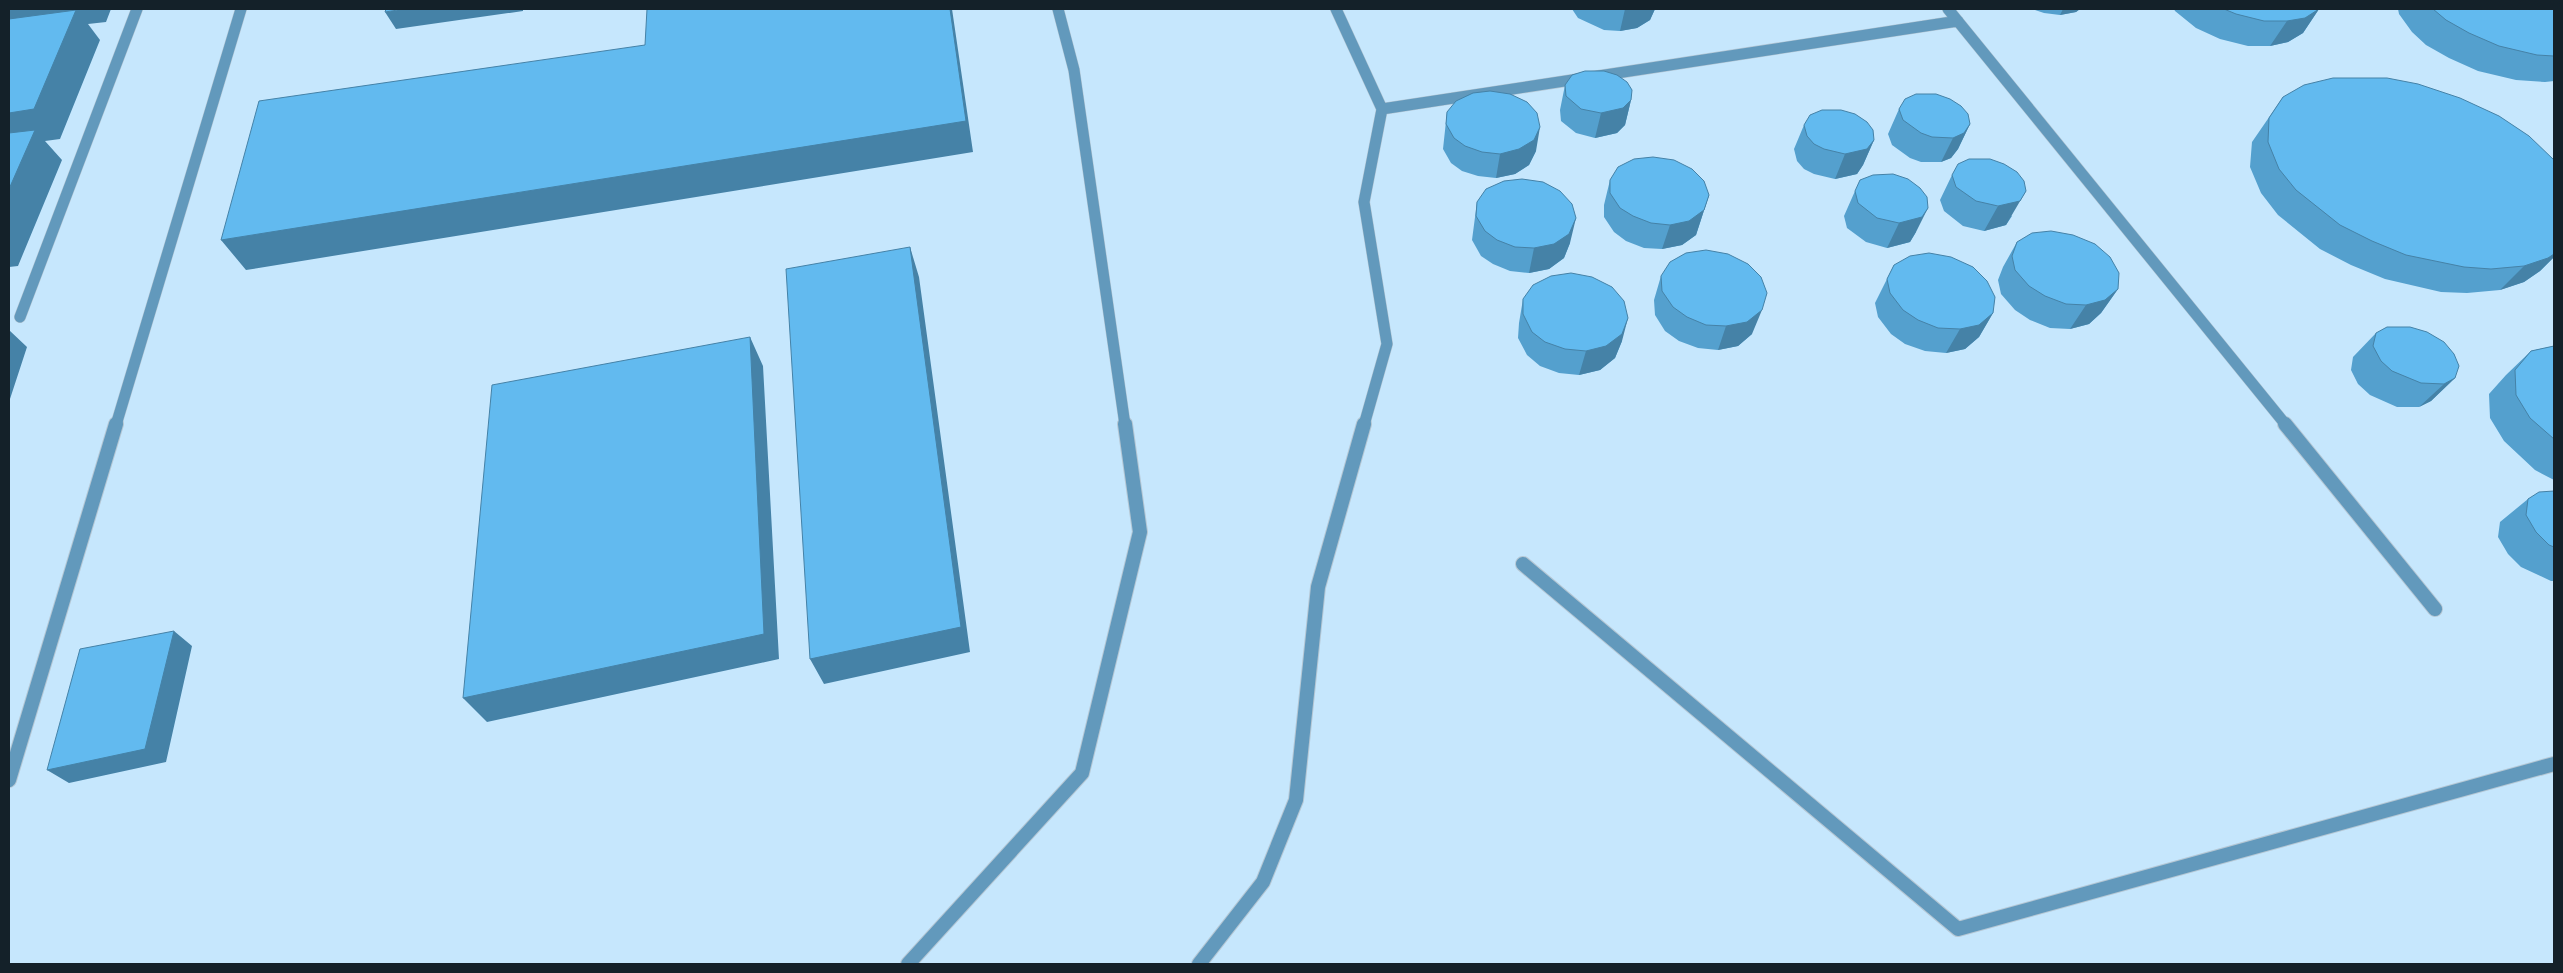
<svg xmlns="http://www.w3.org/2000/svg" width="2563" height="973" font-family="'Nunito Sans',sans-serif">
<rect width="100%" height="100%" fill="#d8ecfa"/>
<!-- built -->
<path fill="#c6e7fd" d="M9,9H2554V964H9Z"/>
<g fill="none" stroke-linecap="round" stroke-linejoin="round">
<defs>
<path id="lane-far1" d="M1058,9L1074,70L1125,425
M1336,9L1382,109L1364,202L1387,344L1364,425
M1948,9L2286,425
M1382,109L1958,21
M20,317L137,9
M116,425L241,9"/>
<path id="lane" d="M2285,424L2435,609
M1523,564L1958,929L2554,764
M9,780L116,424
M908,964L1082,773L1140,532L1125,424
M1199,964L1263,882L1296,800L1318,587L1364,424"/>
</defs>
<!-- lane-far1 casing -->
<use href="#lane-far1" stroke="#b5c7d4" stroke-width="12"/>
<!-- lane casing -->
<use href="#lane" stroke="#b5c7d4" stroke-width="16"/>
<!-- lane-far1 -->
<use href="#lane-far1" stroke="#6299bc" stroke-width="11"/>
<!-- lane -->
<use href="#lane" stroke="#6299bc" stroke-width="14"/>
</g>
<!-- wall -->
<path fill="#54a0ce" d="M1572,9H1655L1650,20L1637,28L1620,31L1604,30L1578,18Z
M2032,9H2080L2076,12L2060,15L2044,13Z
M2174,9H2319L2303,33L2288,42L2270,46H2248L2220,39L2196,28L2175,11Z
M2398,9H2554V81L2545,82L2516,80L2478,71L2449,58L2426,45L2412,32L2399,14Z
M1565,85L1631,100L1625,125L1617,133L1595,138L1576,133L1561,121L1560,110Z
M2283,97L2554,160V257L2540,271L2524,282L2500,290L2467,293L2441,292L2385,279L2351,265L2320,249L2278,215L2261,193L2250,167L2252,142Z
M1899,109L1970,124L1958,149L1951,158L1941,162H1921L1910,158L1892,145L1888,134Z
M1447,112L1536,151L1529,165L1515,174L1496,178L1478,176L1462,171L1451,163L1443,149Z
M1804,125L1874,140L1863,165L1857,174L1835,179L1814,174L1804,169L1797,161L1794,149Z
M1952,175L2012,216L2006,225L1984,231L1963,226L1944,211L1940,200Z
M1610,180L1709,195L1696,235L1682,245L1662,249L1644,248L1626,241L1614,232L1604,217V205Z
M1855,191L1916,232L1910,242L1887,248L1866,242L1847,228L1844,216Z
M1477,202L1570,243L1564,258L1549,269L1529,273L1510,271L1493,264L1481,256L1472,240Z
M2017,242L2118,289L2101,313L2089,324L2070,329L2050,328L2030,320L2015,310L2001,294L1998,280L2003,267Z
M1894,265L1993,313L1979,337L1965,349L1946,353L1925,351L1905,344L1891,334L1878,317L1875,303Z
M1661,276L1752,334L1738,346L1718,350L1698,348L1679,341L1665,331L1655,315L1654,300Z
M1523,299L1622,341L1615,358L1600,370L1579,375L1559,373L1540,366L1527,355L1518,338L1519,323Z
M2376,333L2455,378L2431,401L2419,407H2397L2370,395L2358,384L2351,370L2353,357Z
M2554,346V480L2535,470L2504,441L2490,418L2489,394L2506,375L2531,351Z
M2554,491V581H2551L2521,567L2508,554L2498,537L2500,522L2528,499Z"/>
<!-- shaded-wall -->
<path fill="#4582a7" d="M9,9H111L106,22L88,24L100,40L60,139L45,141L62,160L18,266L9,267Z
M404,9H523V11L396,29L385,12Z
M950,9H952L973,152L246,270L221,240Z
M1625,9H1655L1650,20L1637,28L1620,31Z
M2063,9H2080L2076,12L2060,15Z
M2319,9L2303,33L2288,42L2270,46L2287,21Z
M1631,100L1625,125L1617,133L1595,138L1601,113Z
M1970,124L1958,149L1951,158L1941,162L1953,138Z
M1540,127L1536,151L1529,165L1515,174L1496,178L1500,154Z
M1874,140L1863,165L1857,174L1835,179L1845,154Z
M2026,191L2006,225L1984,231L1998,206Z
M1709,195L1696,235L1682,245L1662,249L1670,225Z
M1928,208L1916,232L1910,242L1887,248L1899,223Z
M1576,218L1570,243L1564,258L1549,269L1529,273L1534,248Z
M910,247L919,277L970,652L824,684L810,659Z
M2554,254V257L2540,271L2524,282L2500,290L2524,266Z
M2118,289L2101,313L2089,324L2070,329L2086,305Z
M1762,310L1752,334L1738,346L1718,350L1726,326Z
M1993,313L1979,337L1965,349L1946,353L1960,329Z
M1628,318L1622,341L1615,358L1600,370L1579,375L1586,351Z
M9,330L27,347L9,402Z
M750,337L763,366L779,659L487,722L463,698Z
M2455,378L2431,401L2419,407L2444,384Z
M174,631L192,646L166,762L69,783L47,770Z"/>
<!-- building -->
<path fill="#62baef" stroke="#4582a7" d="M386,9H404L385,12Z
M647,9H950L966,121L221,240L259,101L645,45Z
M2224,9H2319L2305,18L2287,21H2264L2236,14Z
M2433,9H2554V56L2537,55L2499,46L2469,33L2446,20Z
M76,10L34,109L9,113V19Z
M1585,71H1604L1617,75L1627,82L1632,90L1631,100L1623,108L1601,113L1581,109L1566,96L1565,85L1572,75Z
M2333,78H2387L2418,84L2460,98L2499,116L2529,136L2554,160V254L2548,258L2524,266L2491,269L2464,267L2406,255L2372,241L2340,225L2296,190L2279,169L2268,142L2269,118L2283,97L2304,85Z
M1490,91L1510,94L1527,102L1537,113L1540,127L1534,140L1519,149L1500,154L1482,152L1465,146L1454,138L1446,124L1447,112L1456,101L1473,93Z
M1916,94H1936L1950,99L1961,106L1968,114L1970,124L1964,133L1953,138L1932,137L1921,133L1903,120L1899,109L1905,99Z
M1822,110H1841L1855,114L1867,122L1873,130L1874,140L1867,149L1845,154L1824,149L1814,144L1807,136L1804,125L1810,115Z
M35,130L9,189V133Z
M1653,157L1674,160L1692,169L1704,181L1709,195L1704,210L1689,221L1670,225L1651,223L1633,216L1620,208L1610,193V180L1618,167L1634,159Z
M1969,159H1990L2004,164L2017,172L2024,181L2026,191L2020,201L1998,206L1976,201L1956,187L1952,175L1958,164Z
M1893,174L1908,179L1920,188L1927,197L1928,208L1922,217L1899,223L1877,218L1858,203L1855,191L1860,180L1873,175Z
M1522,179L1543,182L1560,191L1572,204L1576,218L1569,234L1554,244L1534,248L1515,247L1497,240L1485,231L1476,216L1477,202L1486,189L1504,181Z
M2051,231L2073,235L2095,244L2110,257L2119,273L2118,289L2105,300L2086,305L2066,304L2045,296L2029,286L2015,270L2012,256L2017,242L2032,233Z
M910,247L961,627L810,659L786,269Z
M1706,250L1728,254L1748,264L1761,277L1767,293L1762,310L1747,322L1726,326L1706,325L1687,317L1673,307L1662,291L1661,276L1670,262L1686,253Z
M1929,253L1951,257L1973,267L1987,281L1995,297L1993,313L1979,325L1960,329L1938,328L1918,320L1903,310L1890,293L1887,279L1894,265L1910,256Z
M1571,273L1592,277L1612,287L1624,301L1628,318L1622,334L1606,346L1586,351L1565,349L1545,342L1532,332L1523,314V299L1533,285L1551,276Z
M2387,327H2410L2427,332L2444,342L2454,354L2459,366L2455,378L2444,384L2421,383L2392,371L2381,361L2373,346L2376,333Z
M750,337L764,634L463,698L492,385Z
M2554,346V439L2530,418L2516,395L2515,370L2531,351Z
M2554,491V547L2549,545L2536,532L2526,515L2528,499L2539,492Z
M174,631L145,749L47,770L80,649Z"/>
<!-- border -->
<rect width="2563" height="973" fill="none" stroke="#142129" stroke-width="20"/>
</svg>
